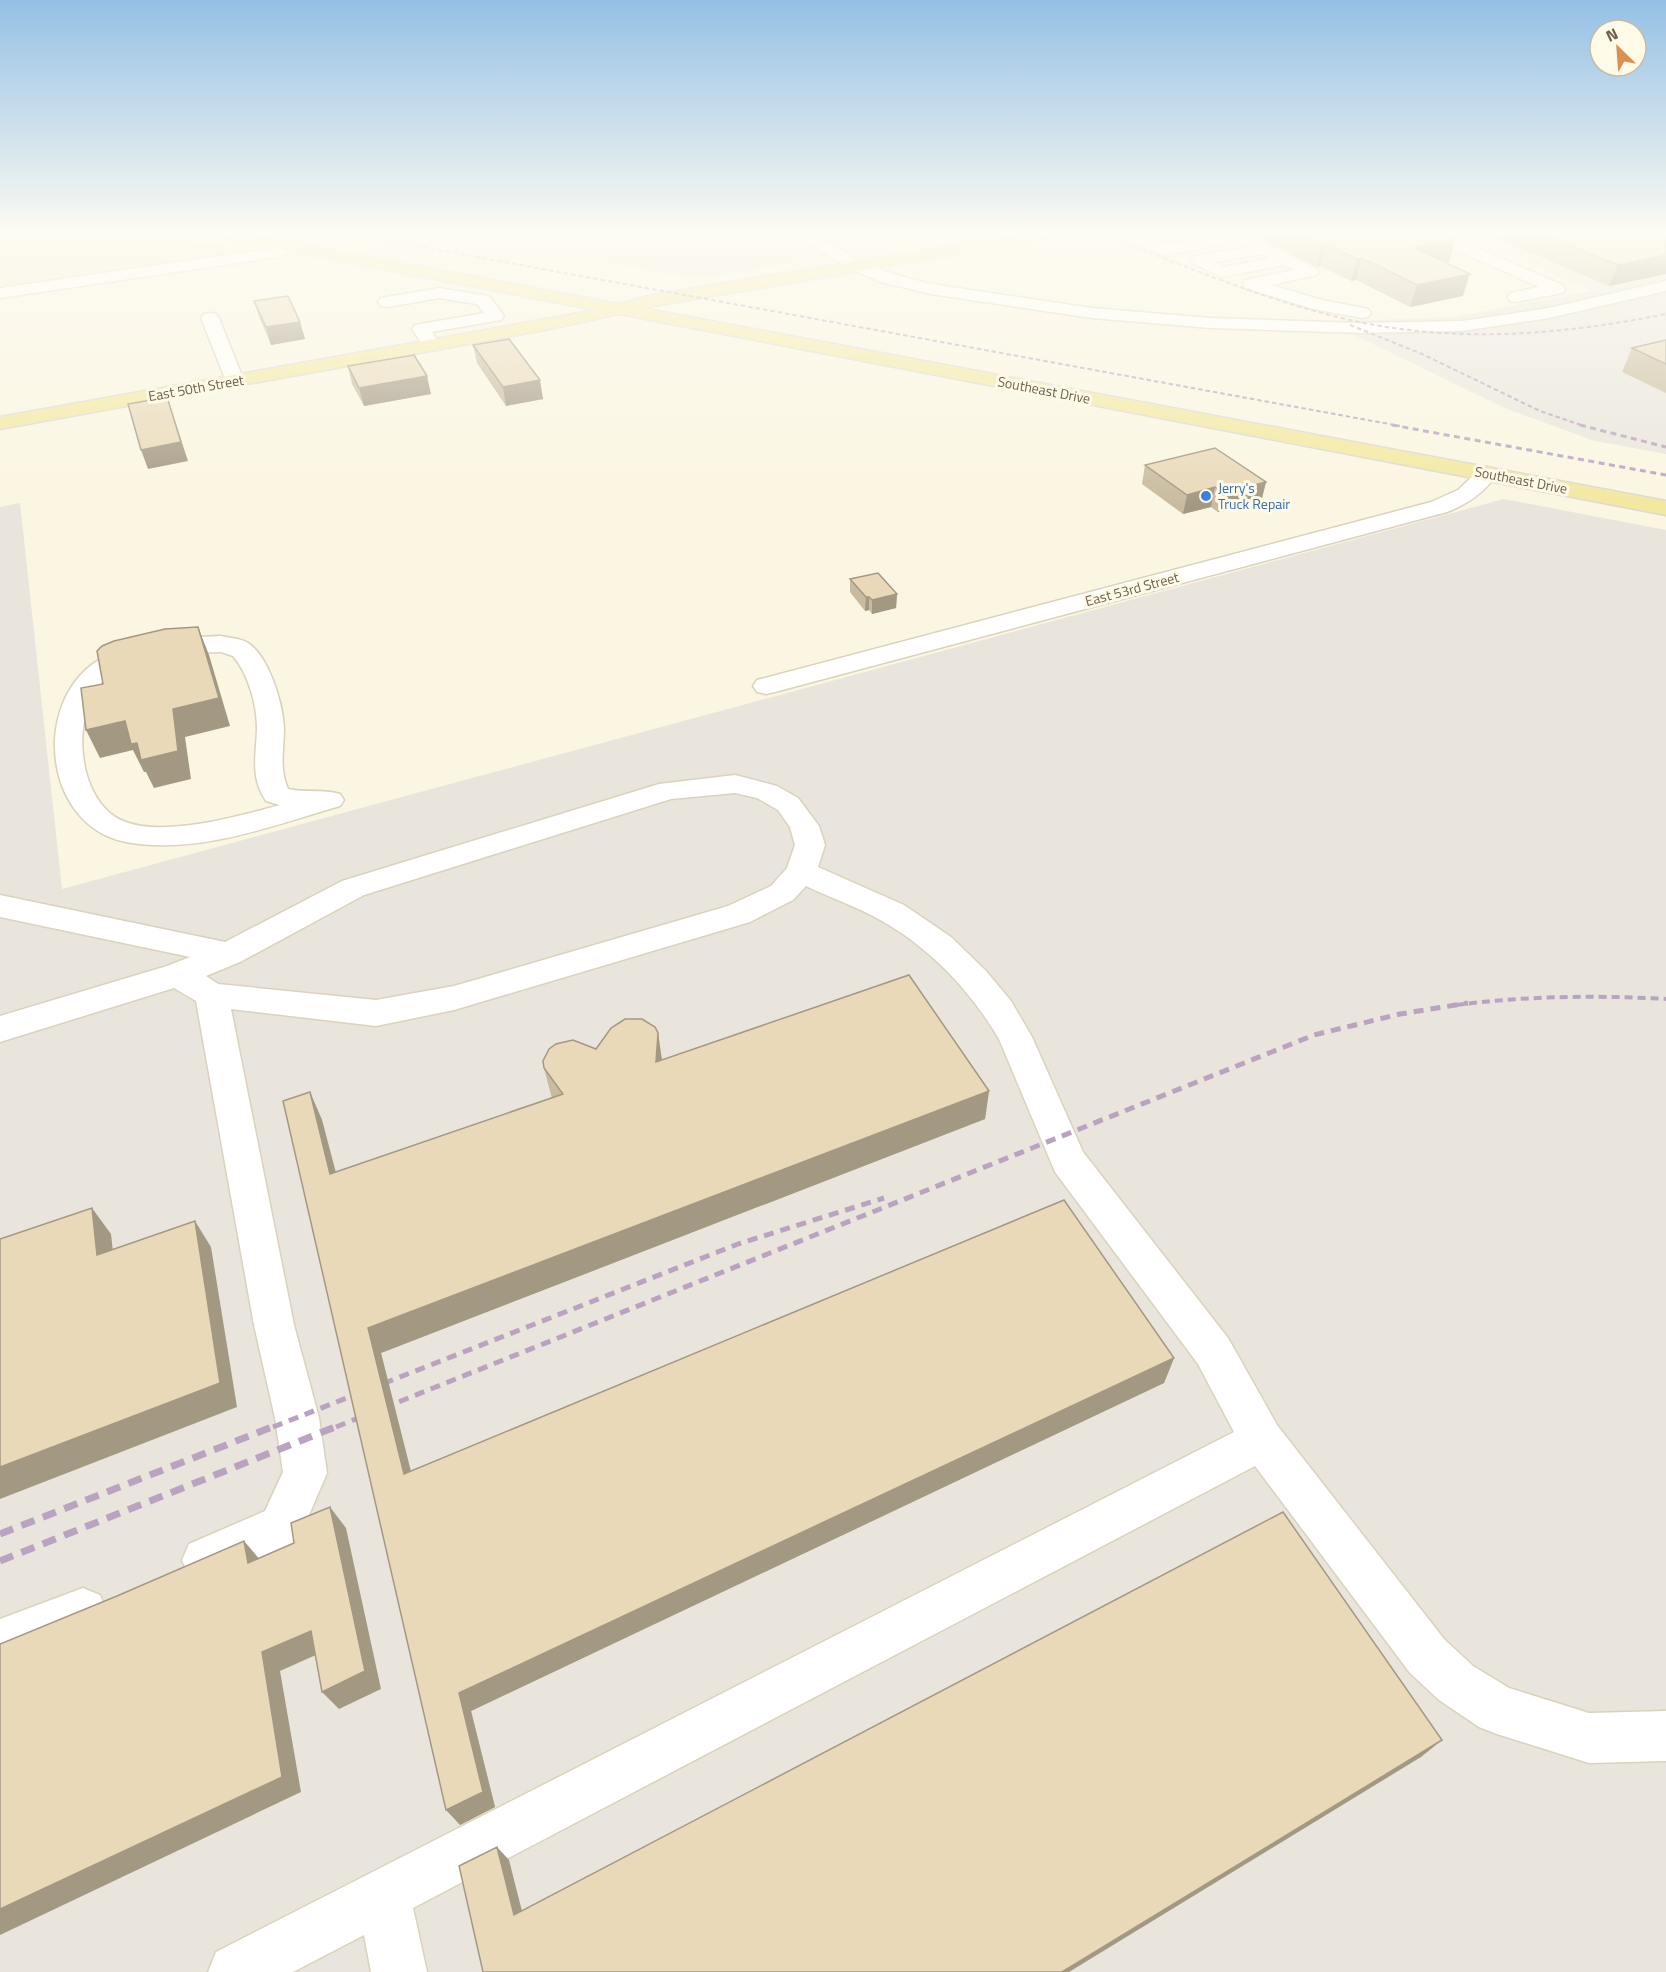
<svg xmlns="http://www.w3.org/2000/svg" width="1666" height="1972" font-family="'Titillium Web',sans-serif">
<rect width="100%" height="100%" fill="#faf6e1"/>
<!-- residential -->
<path fill="#f0e9d0" d="M0,231H138L257,252L0,290Z"/>
<!-- industrial -->
<path fill="#e9e5dc" d="M426,231H990L696,278Z
M1455,231H1666V454L1595,441L1507,409L1327,322L1453,317L1593,291Z
M1504,499L1666,530V1972H0V507L20,503L62,889Z"/>
<g fill="none" stroke-linecap="round" stroke-linejoin="round">
<defs>
<path id="minor" d="M788,231H807L863,263L893,274L931,284L1092,308L1211,318L1359,323L1462,321L1549,308L1666,281V291L1549,318L1462,331L1359,333L1211,328L1092,318L931,294L881,282L851,269Z
M1169,231H1203L1195,236L1158,242L1166,245L1222,235L1230,240L1222,245L1164,255L1135,243L1133,240L1135,237Z
M1221,231H1241L1317,269L1319,272L1317,275L1271,285L1322,300L1368,309L1371,313L1368,317L1362,318L1313,309L1245,288L1243,284L1245,280L1295,270L1284,265L1222,277L1192,263L1190,260L1192,257L1249,247ZM1263,254L1271,258L1224,267L1215,262Z
M1418,231H1438L1563,285L1565,289L1563,293L1516,302L1510,301L1508,297L1510,293L1539,287L1421,234Z
M292,241L300,246L298,249L278,257L0,298V288L248,252L274,248Z
M439,288L489,296L504,316L501,320L495,321L432,332L441,346L438,350H426L412,329L415,325L484,313L477,304L439,298L387,307L381,306L378,302L381,298L387,297Z
M210,313L216,314L219,318L244,381L242,385H228L226,381L201,318L204,314Z
M1487,467L1494,469L1498,473C1485,492 1468,504 1447,512L775,692L766,694L757,692L753,686L757,680L1431,502L1458,490L1480,469Z
M221,636C229,638 237,638 244,641C268,651 283,704 284,728C284,750 279,768 288,789C307,793 323,789 340,794L344,800L340,806C271,826 198,855 126,842C48,827 32,715 89,667C119,641 183,638 221,636ZM221,652L233,656C249,675 257,705 257,730C256,756 250,777 266,801L280,805C240,816 162,838 123,821C73,800 68,700 114,672C145,654 186,653 221,652Z
M735,775L777,786L798,798L819,826L825,845L818,867L904,905L951,937L986,971L1011,1001L1032,1037L1083,1152L1228,1338L1277,1425L1444,1639L1473,1666L1509,1688L1589,1713L1666,1711V1761L1589,1763L1497,1734L1479,1727L1439,1700L1410,1673L1255,1466L413,1908L427,1972H371L364,1935L293,1972H208L216,1952L1234,1432L1198,1364L1055,1172L999,1039C971,991 930,948 882,921C858,907 831,898 806,886L793,900L750,922L454,1010L376,1026L231,1009L294,1325L319,1418L327,1473L297,1543L205,1583L189,1576L182,1560L189,1544L265,1511L283,1472L275,1418L254,1325L196,1001L174,988L0,1042V1016L167,966L190,957L0,917V895L225,942L342,881L659,784ZM735,793L757,798L778,810L790,827L795,845L787,868L771,886L728,906L454,986L376,1000L218,984L206,976L240,962L364,895L671,799Z
M83,1588L100,1595L107,1612L100,1629L0,1667V1619Z"/>
<path id="major" d="M201,231H232L619,304L648,296L1039,231H1073L1070,234L1065,236L642,308L1666,501V515L619,314L545,330L0,429V417L596,310L209,236Z"/>
</defs>
<!-- minor casing -->
<use href="#minor" stroke="#dad2bc" stroke-width="3"/>
<!-- major casing -->
<use href="#major" stroke="#dcd9d4" stroke-width="3"/>
<!-- minor -->
<use href="#minor" fill="#fff" fill-rule="evenodd"/>
<!-- major -->
<use href="#major" fill="#f3e89f" fill-rule="evenodd"/>
<!-- rail-far4 -->
<path stroke="#baa2c1" stroke-width="2" stroke-dasharray="4.5 3" stroke-linecap="butt" d="M335,231L1400,426
M1093,231C1182,264 1271,304 1364,323C1465,343 1566,334 1666,314
M1350,325L1422,354L1540,411L1584,426"/>
<!-- rail-far3 -->
<path stroke="#baa2c1" stroke-width="3" stroke-dasharray="6 4.5" stroke-linecap="butt" d="M1392,425L1666,475
M1580,425L1666,447"/>
<!-- rail-far2 -->
<path stroke="#baa2c1" stroke-width="4" stroke-dasharray="8 5" stroke-linecap="butt" d="M1456,1005C1526,996 1595,995 1666,999"/>
<!-- rail-far1 -->
<path stroke="#baa2c1" stroke-width="5" stroke-dasharray="10 7" stroke-linecap="butt" d="M273,1427L738,1244L884,1198
M336,1427L1314,1035L1400,1014L1468,1003"/>
<!-- rail -->
<path stroke="#baa2c1" stroke-width="7" stroke-dasharray="14 9" stroke-linecap="butt" d="M0,1534L277,1425
M0,1561L340,1425"/>
</g>
<!-- wall -->
<path fill="#c8bb9f" d="M1262,231H1433L1455,240L1449,262L1445,263L1463,296L1410,307L1356,280L1351,281L1320,266L1317,267L1261,238Z
M1480,231H1666V274L1609,286Z
M254,301L300,322L305,339L271,345L260,319Z
M1666,340V393L1622,372L1632,348Z
M473,345L543,399L506,406L477,363Z
M348,366L431,394L364,406L352,384Z
M1145,465L1266,482L1261,502L1218,512L1211,507L1183,514L1142,484Z
M850,579L897,594L896,608L872,614L869,610L865,611L850,592Z
M658,1033L662,1060L989,1091L985,1119L381,1353L411,1471L1174,1358L1164,1383L471,1711L495,1807L460,1825L310,1092L322,1120L336,1172L552,1098L551,1095L544,1068L596,1049Z"/>
<!-- shaded-wall -->
<path fill="#a39882" d="M1455,240L1449,262L1407,270L1414,248Z
M1326,244L1320,266L1317,267L1323,245Z
M1666,255V274L1609,286L1618,265Z
M1362,258L1356,280L1351,281L1357,259Z
M1470,274L1463,296L1410,307L1417,285Z
M300,322L305,339L271,345L266,327Z
M427,376L431,394L364,406L359,388Z
M540,380L543,399L506,406L503,387Z
M167,397L188,461L148,469L141,450Z
M1266,482L1261,502L1218,512L1223,493Z
M1215,487L1211,507L1183,514L1187,495Z
M897,594L896,608L872,614V600Z
M866,597H869V610L865,611Z
M198,627L209,655L230,726L185,737L191,779L154,788L146,772H144L133,750L100,758L86,730L173,709Z
M658,1033L662,1061L656,1062Z
M989,1091L985,1119L381,1353L417,1496L404,1474L368,1328Z
M310,1092L322,1120L343,1201L330,1174Z
M92,1208L111,1234L116,1280L97,1255Z
M195,1221L211,1247L237,1407L0,1499V1467Z
M1174,1358L1164,1383L471,1711L495,1807L460,1825L446,1810L459,1693Z
M330,1507L346,1528L381,1689L339,1709L322,1692Z
M244,1541L262,1562L248,1563Z
M311,1631L327,1650L280,1671L301,1792L0,1935V1909L262,1652Z
M1442,1740L1421,1757L1069,1972H1062Z
M497,1847L509,1860L526,1927L514,1915Z"/>
<!-- building -->
<path fill="#e9d9b9" stroke="#a39882" stroke-width="1.5" d="M1294,231H1433L1455,240L1414,248L1470,274L1417,285L1362,258L1357,259L1326,244L1323,245Z
M1535,231H1666V255L1618,265Z
M288,296L300,322L266,327L254,301Z
M509,339L540,380L503,387L473,345Z
M1666,340V364L1632,348Z
M414,355L427,376L359,388L348,366Z
M167,397L181,442L141,450L128,404Z
M1215,448L1266,482L1223,493L1215,487L1187,495L1145,465Z
M878,573L897,594L872,600L869,597H866L850,579Z
M198,627L219,698L173,709L178,751L141,760L137,743L131,744L125,721L86,730L81,688L103,684L97,651L102,646L114,641L165,629Z
M909,975L989,1091L368,1328L404,1474L1064,1200L1174,1358L459,1693L483,1792L446,1810L283,1101L310,1092L330,1174L563,1094L544,1068L543,1061L549,1049L556,1044L573,1040L596,1049L611,1028L625,1019H642L655,1027L658,1033L656,1062Z
M92,1208L97,1255L195,1221L220,1383L0,1467V1239Z
M330,1507L365,1671L322,1692L311,1631L262,1652L282,1777L0,1909V1644L117,1596L244,1541L248,1563L294,1543L291,1523Z
M1283,1512L1442,1740L1062,1972H483L459,1866L497,1847L514,1915Z"/>
<!-- sky -->
<linearGradient id="sky" x2="0" y2="1"><stop stop-color="#95c0e5"/><stop offset="0.46" stop-color="#fdfbf2"/><stop offset="1" stop-color="#fdfbf2" stop-opacity="0"/></linearGradient>
<rect width="1666" height="507" fill="url(#sky)"/>
<!-- markers -->
<circle fill="#3f7fe0" stroke="#fdfae7" stroke-width="2" cx="1206" cy="496" r="6"/>
<g text-anchor="middle" stroke-width="6" stroke-linejoin="round" paint-order="stroke">
<!-- far-street labels -->
<g font-size="14" fill="#6e604b" stroke="#fdfae7">
<text transform="translate(196 388) rotate(-10)" y="5">East 50th Street</text>
<text transform="translate(1044 390) rotate(11)" y="5">Southeast Drive</text>
<text transform="translate(1521 480) rotate(11)" y="5">Southeast Drive</text>
<text transform="translate(1132 589) rotate(-15)" y="5">East 53rd Street</text>
</g>
<!-- far-shop labels -->
<g font-size="14" fill="#366cbe" stroke="#fdfae7" text-anchor="start">
<text x="1218" y="493">Jerry's<tspan x="1218" dy="16">Truck Repair</tspan></text>
</g>
</g>
<!-- north arrow -->
<g transform="translate(1618 48) rotate(335)"><circle r="28" fill="#fdfae7" stroke="#c4bca9" stroke-width="1.5"/>
<path d="M0-4.5L10 22L0 15L-10 22Z" fill="#d99050"/>
<text y="-9" font-size="16" font-weight="bold" text-anchor="middle" fill="#6e604b">N</text>
</g>
</svg>
